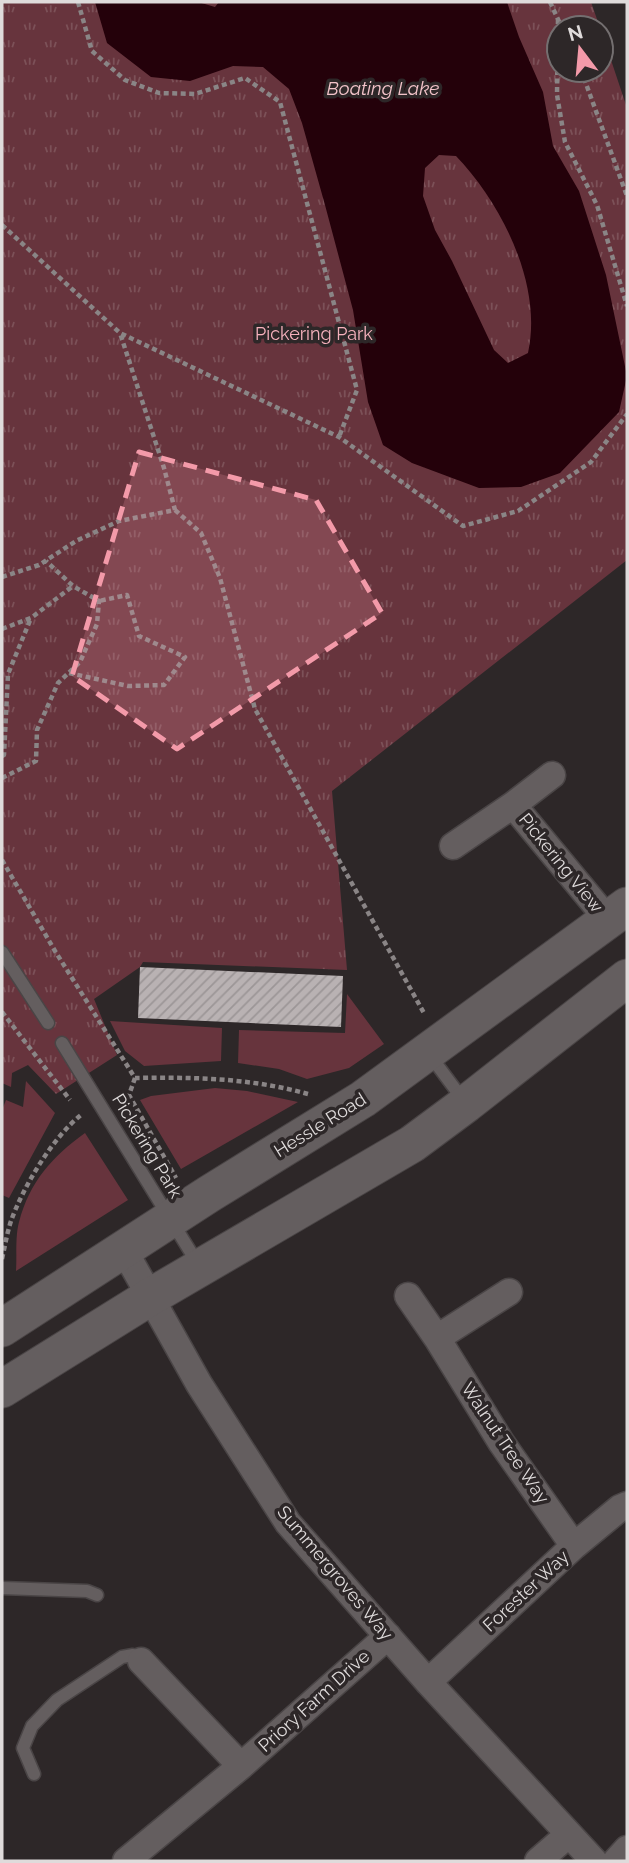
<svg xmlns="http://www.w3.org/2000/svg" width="629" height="1863" font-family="Raleway,sans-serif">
<defs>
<pattern id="park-tufts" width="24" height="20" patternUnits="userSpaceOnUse" patternTransform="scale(1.75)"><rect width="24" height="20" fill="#67343d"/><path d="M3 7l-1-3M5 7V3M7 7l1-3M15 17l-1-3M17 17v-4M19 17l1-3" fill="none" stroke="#7c5158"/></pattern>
<pattern id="building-hatch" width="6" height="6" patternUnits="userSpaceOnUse" patternTransform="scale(1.75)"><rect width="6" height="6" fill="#b9b2b3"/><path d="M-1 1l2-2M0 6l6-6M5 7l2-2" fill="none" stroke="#9c9697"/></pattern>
</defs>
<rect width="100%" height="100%" fill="#2d2728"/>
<!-- grass -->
<path fill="#67343d" d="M347,994L384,1044L349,1068L307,1079L279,1069L238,1063L239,1030L345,1033Z
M110,1021L222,1028L221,1061L144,1066L125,1051Z
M26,1081L55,1113L9,1198L2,1195V1110L6,1100L23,1107Z
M215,1088L247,1091L298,1102L181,1169L140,1100L151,1096Z
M85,1133L128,1200L16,1271C17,1256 15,1237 19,1222C30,1181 52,1157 85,1133Z"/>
<!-- park -->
<path fill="url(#park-tufts)" d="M2,2H591L600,28H559V70H601V30L627,108V560L332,791L347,970L143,962L140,967L94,999L117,1055L56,1094L28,1065L12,1073L11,1087L2,1083Z"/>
<!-- water -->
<path fill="#24010a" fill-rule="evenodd" d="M95,2H198L215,7L219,2H507L519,37L543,92L553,146L579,191L606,275L627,376L619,412L560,473L521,487L479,488L412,463L383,445L368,402L353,310L325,205L302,123L289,89L263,67L233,66L190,81L151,77L107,43ZM439,155L456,156C502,204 543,285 528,353L508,363L494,350L452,261L435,230L423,196L425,168Z"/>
<!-- building -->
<path fill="url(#building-hatch)" d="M140,967L343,976L341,1027L138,1018Z"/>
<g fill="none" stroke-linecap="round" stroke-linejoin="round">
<defs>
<path id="lane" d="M2,952L48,1023
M62,1043L198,1264
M429,1054L464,1101
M2,1588L87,1591L97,1595
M34,1774L23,1748L32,1726L57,1700L122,1657L133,1655L141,1661"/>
<path id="street" d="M513,805L609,921
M453,846L513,805L552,775
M124,1250L199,1384L288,1523L428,1682L594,1861
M408,1296L437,1338L501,1442L574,1546
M437,1338L509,1292
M141,1661L241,1766
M428,1682L574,1546L620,1508L627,1505
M126,1861L241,1766L388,1636
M538,1861L568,1835
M616,1861L627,1849"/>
<path id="secondary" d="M2,1328L209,1194L363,1099L627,906
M2,1389L150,1297L412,1144L466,1104L627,978"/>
</defs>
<!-- lane casing -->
<use href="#lane" stroke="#4a4546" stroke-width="15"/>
<!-- street casing -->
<use href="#street" stroke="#4a4546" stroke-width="29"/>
<!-- secondary casing -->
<use href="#secondary" stroke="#4a4546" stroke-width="39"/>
<!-- path -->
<path stroke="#8a8586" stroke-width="4.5" stroke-dasharray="5 3.5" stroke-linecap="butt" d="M78,2L92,51L125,80L159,93L195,94L245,78L280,102L357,390L339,437
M550,2L562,28
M558,19L557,95L565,142L597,205L627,306
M581,70L627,196
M2,225L120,333L339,437L463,526L518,511L591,462L627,414
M175,510L201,533L220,578L255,709L425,1015
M2,577L39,565L76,541L119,521L175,510L164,468L120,333
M2,629L31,618L73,586
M69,673L128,686L164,685L185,657L139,636L127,595L99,601
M2,756L4,755L8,674L31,618
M2,778L36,761L37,730L58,683L80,662L97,624L99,601L73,586L46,561
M2,860L55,951L135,1078C193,1077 251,1078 308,1094
M2,1012L70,1100
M135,1078L129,1095L176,1178
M2,1259C5,1246 7,1233 11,1221C23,1187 53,1137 81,1115L80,1113"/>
<!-- lane -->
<use href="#lane" stroke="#645e5f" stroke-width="12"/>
<!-- street -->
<use href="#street" stroke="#645e5f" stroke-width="26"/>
<!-- secondary -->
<use href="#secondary" stroke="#645e5f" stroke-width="37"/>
</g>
<!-- marked area -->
<path fill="#f39aa9" fill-opacity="0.2" stroke="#f39aa9" stroke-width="5" stroke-dasharray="14 9" stroke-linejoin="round" d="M139,452L316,500L382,613L177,749L72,676Z"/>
<g text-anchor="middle" stroke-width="7" stroke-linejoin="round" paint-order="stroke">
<!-- park labels -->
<g font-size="18" fill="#f6b1bc" stroke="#2d2728">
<text x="314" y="340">Pickering Park</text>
</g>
<!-- street labels -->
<g font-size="18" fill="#dfdbdb" stroke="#2d2728">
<text transform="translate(561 863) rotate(51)" y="6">Pickering View</text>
<text transform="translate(320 1125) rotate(-32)" y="6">Hessle Road</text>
<text transform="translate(147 1146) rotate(59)" y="6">Pickering Park</text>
<text transform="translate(505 1443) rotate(56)" y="6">Walnut Tree Way</text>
<text transform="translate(335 1573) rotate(50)" y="6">Summergroves Way</text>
<text transform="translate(526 1591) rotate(-43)" y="6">Forester Way</text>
<text transform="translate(314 1701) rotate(-42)" y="6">Priory Farm Drive</text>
</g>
<!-- water labels -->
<g font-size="19" font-style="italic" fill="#f2c3c9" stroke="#2d2728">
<text x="383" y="95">Boating Lake</text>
</g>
</g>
<!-- border -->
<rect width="629" height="1863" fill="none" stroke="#dfdbdb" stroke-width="7"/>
<!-- north arrow -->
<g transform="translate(580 49) rotate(344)"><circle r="33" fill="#2d2728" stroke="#746f70" stroke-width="2"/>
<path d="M0-5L12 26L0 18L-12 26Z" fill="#f39aa9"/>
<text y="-10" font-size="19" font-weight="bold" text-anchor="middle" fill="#dfdbdb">N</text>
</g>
</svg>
